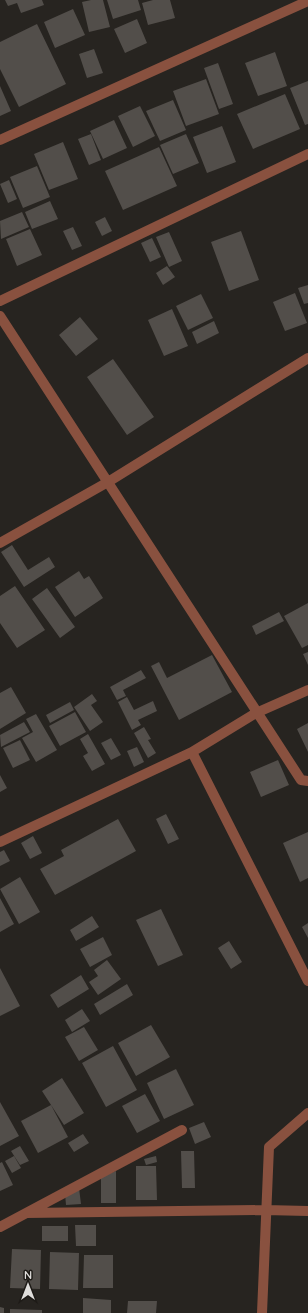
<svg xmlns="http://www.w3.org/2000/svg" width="308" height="1313" font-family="Quicksand,sans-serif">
<rect width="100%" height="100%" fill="#272420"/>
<!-- building -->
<path fill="#524e4a" d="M5,0H42L44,5L21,13L17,3L8,6Z
M91,0H103L110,27L89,32L82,2Z
M107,0H138L141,10L113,19Z
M153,0H170L175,18L148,25L142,3Z
M73,9L85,35L55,48L44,22Z
M137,19L147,43L125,53L114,29Z
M37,24L66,84L19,107L0,69V42Z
M94,49L103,73L87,78L79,54Z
M275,52L287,86L258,96L245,63Z
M218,63L233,104L219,109L204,68Z
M206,79L219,114L186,126L173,91Z
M308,81V124L305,125L290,88Z
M0,86L11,111L0,116Z
M285,94L300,129L253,149L237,114Z
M173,100L186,130L160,141L146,111Z
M140,106L155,136L133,147L118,116Z
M114,120L127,148L103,159L90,131Z
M222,126L236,162L207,173L193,137Z
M91,134L101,160L89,165L78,139Z
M186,134L199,163L173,174L160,145Z
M63,142L78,179L49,190L34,154Z
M159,147L177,186L123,210L105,171Z
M37,166L50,197L23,208L10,177Z
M9,180L17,199L8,203L0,184Z
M50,201L58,219L32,229L25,212Z
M22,212L29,227L1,239L0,221Z
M105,217L112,231L102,236L95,222Z
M73,227L82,246L72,250L63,231Z
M30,229L42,255L17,266L6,239Z
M241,231L259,280L229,291L211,242Z
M169,232L182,261L169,267L156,237Z
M152,238L161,257L150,262L141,243Z
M167,266L175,277L163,285L156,273Z
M308,285V303L304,304L298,288Z
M295,293L307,323L285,331L273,302Z
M201,294L213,318L188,330L176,306Z
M172,309L188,346L164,356L148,320Z
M80,317L98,339L76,356L59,335Z
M214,321L219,333L197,344L192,332Z
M113,359L154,417L127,435L87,377Z
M12,545L28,570L49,557L55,567L24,587L1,552Z
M79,571L84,579L89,576L103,598L75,617L55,587Z
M15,586L45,630L17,648L0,623V596Z
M47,588L75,627L60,638L32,599Z
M308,603V645L302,648L284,616Z
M279,612L284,621L256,635L252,626Z
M308,652V665L303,654Z
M212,655L232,692L179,720L151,666L159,662L167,678Z
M141,670L146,678L123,690L126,696L117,700L110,687Z
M11,687L26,713L0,729V693Z
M92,694L97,701L91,705L103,722L90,731L74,707Z
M127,697L134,710L153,701L157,711L138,720L141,725L132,730L118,702Z
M70,702L74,710L50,723L46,715Z
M75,712L86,732L60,746L49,726Z
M36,714L57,750L36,762L22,738L33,732L26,719Z
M24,722L30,732L1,747L0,735Z
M308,723V752L297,729Z
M144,727L151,739L148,740L156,753L148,758L134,733Z
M88,734L105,764L92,771L83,756L88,753L80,739Z
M111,738L121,755L111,760L101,743Z
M20,740L30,760L13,768L3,748Z
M137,747L144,762L134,767L127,751Z
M278,760L289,785L261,797L250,772Z
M0,775L7,788L0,792Z
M166,814L179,839L168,844L156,819Z
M118,819L136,851L55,895L40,869L64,856L61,850Z
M308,832V878L300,882L283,843Z
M33,836L42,853L30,859L21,843Z
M4,850L10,861L0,866V852Z
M20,877L40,912L19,924L0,889Z
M0,898L14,924L0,932Z
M161,909L183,955L158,966L136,920Z
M92,916L99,927L76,941L70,930Z
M308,923V938L302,927Z
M103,937L112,955L90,967L80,949Z
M229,941L242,962L231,969L218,948Z
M107,960L121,979L98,995L89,982L98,976L94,970Z
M0,968L20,1006L0,1016Z
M81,975L89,989L58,1008L50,995Z
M127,984L133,995L100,1015L94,1004Z
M82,1009L90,1021L72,1032L65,1020Z
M151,1025L170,1057L136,1076L118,1043Z
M84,1027L98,1050L79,1061L65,1037Z
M113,1046L137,1090L106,1107L82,1063Z
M176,1069L194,1105L164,1119L147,1083Z
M62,1078L84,1113L64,1125L42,1091Z
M145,1094L160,1121L137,1133L122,1106Z
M0,1102L19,1136L0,1146Z
M51,1105L68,1137L38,1153L21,1121Z
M204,1122L211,1137L195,1144L189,1128Z
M83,1134L89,1143L74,1152L68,1143Z
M20,1146L29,1161L20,1165L11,1151Z
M181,1151H194L195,1188H182Z
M14,1156L21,1168L12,1173L5,1161Z
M156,1156L157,1162L146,1165L144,1159Z
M2,1162L13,1185L0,1191V1163Z
M136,1166H156L157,1200H136Z
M116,1171V1203H101V1177Z
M79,1188L81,1204L66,1205L65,1194Z
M75,1225H96V1246H76Z
M42,1226H68V1241H42Z
M12,1249L41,1250L40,1289L10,1288Z
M50,1252L79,1253L78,1290L49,1289Z
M84,1255H113V1288H83Z
M83,1298L111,1300V1313H83Z
M128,1301H157L156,1313H127Z
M0,1307L4,1308V1313H0Z
M10,1309L42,1310V1313H10Z"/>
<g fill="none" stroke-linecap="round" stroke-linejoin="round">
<!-- street -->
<path stroke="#89513f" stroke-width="10" d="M0,140L308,1
M0,301L308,154
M0,316L301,780L308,781
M0,543L108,482L308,358
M308,690L256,713L192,752L308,981
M0,842L192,752
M26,1213L265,1210L308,1211
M0,1227L182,1130
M262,1313L269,1147L308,1113"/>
</g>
<!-- north arrow -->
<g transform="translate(28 1285)" stroke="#1e1b17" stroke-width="3" paint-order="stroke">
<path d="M0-3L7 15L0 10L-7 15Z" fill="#dfdddb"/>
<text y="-6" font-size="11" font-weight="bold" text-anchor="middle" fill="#dfdddb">N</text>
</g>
</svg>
